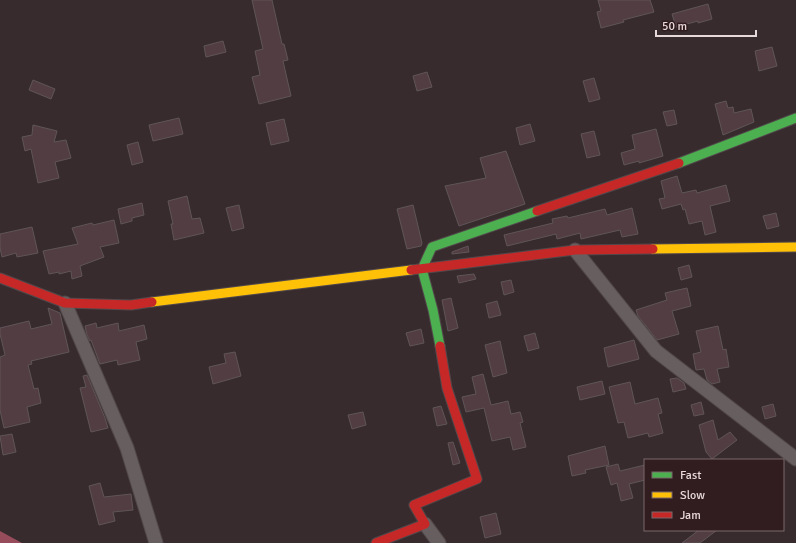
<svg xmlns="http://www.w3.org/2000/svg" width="796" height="543" font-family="Signika,sans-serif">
<rect width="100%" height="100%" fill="#372b2e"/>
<!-- water -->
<path fill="#974c5b" d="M0,531L22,543H0Z"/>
<!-- building -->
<path fill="#523d43" stroke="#5f5557" d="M252,0H272L282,44H284L288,60L283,61L291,96L259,104L252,77L260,75L255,51L263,49Z
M598,0H650L654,12L623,20L624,22L601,28L597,12L601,11Z
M708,4L712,19L698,23V21L676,27L672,14Z
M223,41L226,52L206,57L204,46Z
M772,47L777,66L759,71L755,51Z
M427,72L432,87L417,91L413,76Z
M594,78L600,99L589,102L583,81Z
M33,80L55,89L51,99L29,90Z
M726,101L728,108L733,107L734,113L751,109L754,122L723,135L715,104Z
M674,110L677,124L667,126L663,112Z
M179,118L183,134L153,141L149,125Z
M284,119L289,141L271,145L266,123Z
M530,124L535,141L520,145L516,128Z
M33,125L57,131L54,142L66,140L71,158L55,162L59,178L38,183L31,149L25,151L22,137L32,135Z
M656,129L663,156L639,163V161L624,165L621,153L635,149L632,135Z
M594,131L600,155L587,158L581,134Z
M138,142L143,162L132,165L127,145Z
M506,151L525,204L459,226L445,186L486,178L480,158Z
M677,176L682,193L696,190L697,193L726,185L730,201L710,206L716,232L705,235L702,221L689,224L685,209L683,210L681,204L662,209L659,199L665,198L661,181Z
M187,196L192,219L200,218L204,233L174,240L171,224H173L168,201Z
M142,203L144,215L132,218V221L121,224L118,209Z
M239,205L244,228L232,231L226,208Z
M413,205L422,243L421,246L407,249L397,209Z
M632,208L638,234L622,237L620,230L581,239L580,233L557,239L556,234L507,246L504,235L553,223L552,219L567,216L568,218L605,209L607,215Z
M776,213L779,226L767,229L763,216Z
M114,220L119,243L100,247L104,257L80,266L82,276L72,279L71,271L59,274V272L49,274L43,251L78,244L72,228L92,223L93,225Z
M32,227L38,253L17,257L16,253L2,257L0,248V234Z
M468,246L469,252L452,254V252Z
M689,265L692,277L681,280L678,268Z
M474,274L476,279L459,283L457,276Z
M511,280L514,292L504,295L501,282Z
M687,288L691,306L672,311L679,334L657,340L638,316L636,310L667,300L665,293Z
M451,298L458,328L448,331L442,300Z
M497,301L501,315L489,318L486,304Z
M48,308L60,313L69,352L31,361L32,364L28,365L34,389L38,388L41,403L27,407L30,422L4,428L0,410V357L5,355L0,334V328L29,321L31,329L52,324Z
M96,323L97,328L118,323L119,331L144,325L147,339L136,342L140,360L118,365L117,360L100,364L91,340L90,341L87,335L85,326Z
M718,326L723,350L726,349L729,367L717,369L720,382L712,384L707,380L704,369L696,370L693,354L701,352L696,331Z
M421,329L424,343L410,346L406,333Z
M535,333L539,348L528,351L524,336Z
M634,340L639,359L608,367L604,348Z
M500,341L507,373L493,377L485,345Z
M235,352L241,376L213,384L209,367L226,363L224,354Z
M483,374L491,405L508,401L511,414L520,412L523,422L520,423L526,447L513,450L510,437L492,441L484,408L466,412L462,397L476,394L472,377Z
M87,375L105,418L108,428L91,432L80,388L86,387L83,376Z
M677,378L684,383L686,389L673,392L670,379Z
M602,381L605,394L580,400L577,387Z
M630,382L635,404L658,398L662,413L658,414L663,433L649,437L648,433L628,438L624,422L618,423L609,387Z
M701,402L704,414L694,416L691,405Z
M773,404L776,416L765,419L762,407Z
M441,406L447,424L437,426L433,408Z
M363,412L366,425L352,429L348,415Z
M713,420L718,440L730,432L737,440L712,459L706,452L699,425Z
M12,434L16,452L3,455L0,436Z
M453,442L460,463L453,465L448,443Z
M605,446L609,465L585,470L586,473L572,476L568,456Z
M618,464L620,471L645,465V480L629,484L633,498L621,501L617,483L611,485L606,467Z
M100,483L104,497L131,494L133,510L113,512L115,521L99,525L89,486Z
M496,513L501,534L485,538L480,517Z
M699,530H717L700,543H682Z"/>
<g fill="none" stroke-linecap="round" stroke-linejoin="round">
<defs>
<path id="street" d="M575,250L656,351L796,459
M65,303L127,448L156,543
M425,524L439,543"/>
<path id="fast" d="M679,163L796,118
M440,346L433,310L422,269L432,247L537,211"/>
<path id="slow" d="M653,249L796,247
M152,302L411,270"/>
<path id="jam" d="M537,211L679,163
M411,270L575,250L653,249
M0,278L65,303L131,305L152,302
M376,543L425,524L414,505L477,479L447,388L440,346"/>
</defs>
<!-- street casing -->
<use href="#street" stroke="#52484a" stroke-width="15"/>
<!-- fast casing -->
<use href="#fast" stroke="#52484a" stroke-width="11"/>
<!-- slow casing -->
<use href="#slow" stroke="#52484a" stroke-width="11"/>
<!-- jam casing -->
<use href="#jam" stroke="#52484a" stroke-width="11"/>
<!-- street -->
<use href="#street" stroke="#675e5f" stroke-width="13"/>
<!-- fast -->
<use href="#fast" stroke="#4caf50" stroke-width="9"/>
<!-- slow -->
<use href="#slow" stroke="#ffc107" stroke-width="9"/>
<!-- jam -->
<use href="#jam" stroke="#c62828" stroke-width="9"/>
</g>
<!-- legend -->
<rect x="644" y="459" width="140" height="72" fill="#311d20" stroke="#7a686a"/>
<rect x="652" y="472" width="20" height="6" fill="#4caf50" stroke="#7a686a"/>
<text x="680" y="479" font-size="12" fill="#e7d8da">Fast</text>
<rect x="652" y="492" width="20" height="6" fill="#ffc107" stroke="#7a686a"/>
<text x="680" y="499" font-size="12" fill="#e7d8da">Slow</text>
<rect x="652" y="512" width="20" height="6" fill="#c62828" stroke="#7a686a"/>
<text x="680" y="519" font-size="12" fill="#e7d8da">Jam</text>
<!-- scale -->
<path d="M656 30v6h100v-6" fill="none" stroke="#e7d8da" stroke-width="2"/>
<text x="662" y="30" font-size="12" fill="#e7d8da" stroke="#311d20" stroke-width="3" paint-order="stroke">50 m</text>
</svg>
